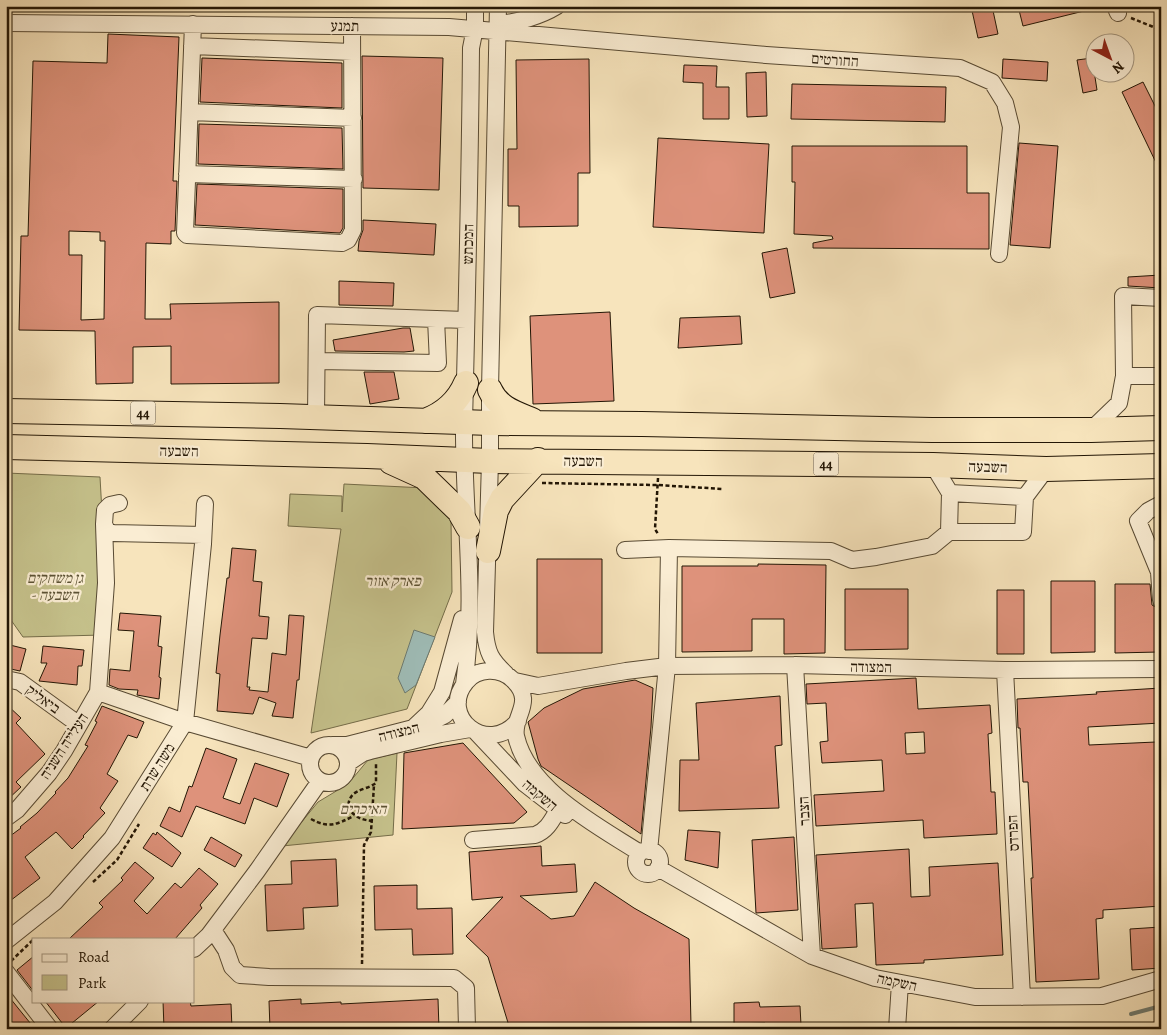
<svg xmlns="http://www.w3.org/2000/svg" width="1167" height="1035" font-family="Alegreya,'Frank Ruhl Libre',serif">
<rect width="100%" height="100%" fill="#f7e4bc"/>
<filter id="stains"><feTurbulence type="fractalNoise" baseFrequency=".004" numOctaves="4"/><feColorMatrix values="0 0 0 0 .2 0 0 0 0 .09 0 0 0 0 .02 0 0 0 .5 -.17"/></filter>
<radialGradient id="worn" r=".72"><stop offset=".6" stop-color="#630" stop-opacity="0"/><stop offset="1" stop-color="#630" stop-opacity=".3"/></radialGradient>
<!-- green -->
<path fill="#c5c18b" stroke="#746c48" d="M6,473L100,477L106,583L103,635L23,637L6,613Z
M344,484L425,488L451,520L452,592L407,709L311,733L341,529L288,526L290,494L342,496V512Z
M397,753L393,835L282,846L318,802L348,784L368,760Z"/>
<!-- water -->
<path fill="#9fbdb8" stroke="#6d7a70" d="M414,630L435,637L416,685L405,693L398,678Z"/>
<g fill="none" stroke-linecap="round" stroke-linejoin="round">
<!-- stream -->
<path stroke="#6d7a70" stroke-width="4" d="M1131,1014L1161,1006"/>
</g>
<!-- building -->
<path fill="#de927b" stroke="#231605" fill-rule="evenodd" d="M971,6H992L998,34L978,38Z
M1018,6H1087L1088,10L1023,26Z
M108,34L179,37L173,181H177L175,231H171V244L146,243L145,319H171L170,304L279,302V383L171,384V346L133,347V383L96,384L95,331L19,330L21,236H28L33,61L107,63ZM69,231L100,232V241H105L104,319L81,320L82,255H69Z
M362,56L443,58L439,190L363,188Z
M202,58L342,63V108L200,102Z
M1092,58L1097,90L1083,93L1077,60Z
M589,59L590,173H578V226L519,227V206H508V149H517L516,60Z
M1003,59L1048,62L1047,81L1002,78Z
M684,65L717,66L716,87H729V119H703V83L683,82Z
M766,72L767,116L747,117L746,73Z
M1143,82L1161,118V173L1122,92Z
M792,84L946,87L945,122L791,119Z
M199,124L342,128L343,169L198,164Z
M658,138L769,144L764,233L653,227Z
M1019,143L1058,146L1050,248L1010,245Z
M792,146H967V193H989V249L813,248V243L833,239L832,236L794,234L795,182H792Z
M197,184L343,189V228L340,233L195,225Z
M363,220L436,224L434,255L358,251L359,241L363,230Z
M787,248L795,293L770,298L762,253Z
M1161,275V288L1128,286V277Z
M339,281L394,283L393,306L339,305Z
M610,312L614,401L533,404L530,316Z
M740,316L742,344L678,348L680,318Z
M403,328H410L414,351L404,352L335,351L333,340Z
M364,372H394L399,399L370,404Z
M232,548L256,550L253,581L262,582L259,616L269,617L267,639L252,638L247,687H250L249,690L268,692L272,653L286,655L289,615L304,616L299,680H297L293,718L272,716L276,703L259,697L253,714L217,711L220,674L216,673L220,635L227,578H229Z
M537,559H602V653H537Z
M758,564L826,565L825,653L784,654V619H752V651L682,652V566H758Z
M1051,581H1095V652L1051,653Z
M1115,584H1150L1152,605L1159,609V652L1115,653Z
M845,589H908V649L845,650Z
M997,590H1024V654H997Z
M120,613L161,616L158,646L162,647L159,677L161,678L159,699L137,695L138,690L119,689L109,685L110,669L130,671L134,631L118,630Z
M6,644L26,649L20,671L6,668Z
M43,646L84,650L82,666H78L77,685L39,681L47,663H41Z
M916,678L918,709L990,705L992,733L988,734L991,792H995L997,834L924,838L923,820L816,826L814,795L884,791L882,760L822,763L820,742L828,741L826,703L807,704L806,684ZM924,732L925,753L906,754L905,733Z
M635,680L653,688L651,727L641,834L541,766L538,759L528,722L544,708L583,689Z
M1161,688V723L1088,727L1089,745L1156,742L1161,828V906L1103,910V918L1096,919L1099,979L1036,982L1031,878H1033L1028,782H1023L1020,728H1018L1017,699L1097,694L1096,692Z
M780,696L782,745L775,746L779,808L679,811L680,760H699L696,703Z
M6,704L21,718L16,723L45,754L16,782L21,787L6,801Z
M102,706L144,722L137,738L128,735L107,774L118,781L100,808L105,813L83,836L84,837L72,849L56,832L25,857L40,878L6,904V839L21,828L20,827L37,813L56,793L55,792L68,778L88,746L85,745L97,722L95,721Z
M463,743L527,812L514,823L402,829L404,753Z
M206,748L237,759L223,798L240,804L255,763L289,774L277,807L254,798L245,824L196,806L182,837L160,826L169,807L180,812L189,786L192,787Z
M688,830L720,832L718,868L685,860Z
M157,832L181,853L172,867L143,848L153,833L156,835Z
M211,837L242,855L235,867L204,850Z
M794,837L798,910L756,913L752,840Z
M541,846L542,866L575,864L577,892L520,896L551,919L574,916L595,882L634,908L689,939L691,1025L558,1028L509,1026L488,957L466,936L503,897L472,900L469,852Z
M909,849L911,897L930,896L929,867L998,863L1003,955L924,960V963L876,965L873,903L855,904L857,947L822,949L816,855Z
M336,859L338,906L303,908L304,929L267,931L265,885L292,884L291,861Z
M135,862L154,878L134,901L147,914L175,883L181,888L199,868L218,884L200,905L202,908L175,939H69L103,907L99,903L123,880L121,878Z
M417,885V909L452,908L453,954L413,955L412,929L375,930L374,886Z
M1161,927V968L1132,970L1130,929Z
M34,956V992L17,970Z
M6,993L18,1008L35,1029H6Z
M301,999V1004L341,1002V1004L438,999L439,1029H270L269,1001Z
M45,1001H99L66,1028Z
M163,1001H190L191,1006L231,1004L232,1029H164Z
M759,1002L760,1007L800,1006L801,1025L765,1026V1023L734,1024V1003Z"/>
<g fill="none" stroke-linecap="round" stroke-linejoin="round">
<defs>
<path id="minor" d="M498,6L490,390V461L485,632C487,653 491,660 506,674
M1115,6L1118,13
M6,23L449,27L766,55L960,68L992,82L1005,103L1011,127L999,254
M193,24L185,233L187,235L342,243L348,240L353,230L352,26
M500,24C521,21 539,17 557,6
M192,46L352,52
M190,112L353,118
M187,174L354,179
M317,361L438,363L436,319
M1124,376L1123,296L1161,298
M316,417L317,315L466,320
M1091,430L1119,403L1124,376H1161
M933,465L950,493L1025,497L1046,469
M950,493L949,532H1023L1025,497
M119,503L110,505L105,510L104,524L107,531L113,533L203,535
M1161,504L1148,511L1138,521L1159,572L1161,600
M625,550L669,548L831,551L852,560L876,557L932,546L949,532
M795,665L812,956
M1005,670L1022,997
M6,679L20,682L78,724
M515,681L538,686L626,671L667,666L795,665L1005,670L1161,669
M464,684C477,597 463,510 464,423C467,298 470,173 471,48L475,28V6
M98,692L185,722L311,758
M518,721C487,757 438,716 466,682C477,668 500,667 513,680C536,702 512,716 516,736C528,790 598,826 640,853
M413,728L429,713L442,692L462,619
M477,733L525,784L565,815
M310 764a19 19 0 1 1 38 0a19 19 0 1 1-38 0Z
M332,745H347L425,725L445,715L458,702
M348,763L363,753L370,751L441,734L470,729
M6,818L17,810L49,773L64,751L98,692L106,583L104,524
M473,840L535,835C547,831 552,820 558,810
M636 862a12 12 0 1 1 24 0a12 12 0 1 1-24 0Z
M649,851L667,666L669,548
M658,868L812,956L875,978L975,997L1102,996L1161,979
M213,930L226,950L232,967L240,975L269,977L454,978L466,988L467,1029
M6,941L55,902L112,838L185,722L203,544L205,504
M194,949L209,935L257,871L320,781
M6,972L50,1029
M112,1029L140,1001
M897,1029L900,983"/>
<path id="highway" d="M490,390C498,408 515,413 532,420
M6,411L280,416L491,423L642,424L932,430H1091L1161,428
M425,421C444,414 458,402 466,383
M6,447L367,456L490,461L933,465L1046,469L1161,466
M391,462L424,477L459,511L468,527
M488,551L496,511L502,499L538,460"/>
</defs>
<!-- minor casing -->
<use href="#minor" stroke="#584a33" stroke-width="18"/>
<!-- highway casing -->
<use href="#highway" stroke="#231605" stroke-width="26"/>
<!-- path -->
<path stroke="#231605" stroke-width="2.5" stroke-dasharray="4 2.5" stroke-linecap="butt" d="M1131,18L1161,30
M658,478L655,529L658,534
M542,483L657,485L723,489
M311,819C329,829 337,824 354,816
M373,821C361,820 355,817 348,808C349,788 363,792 376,783V763
M93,882L117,860L139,824
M11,961L34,939
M362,964L364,845L371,832L374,785"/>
<!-- minor -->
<use href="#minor" stroke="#faedd3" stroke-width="16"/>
<!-- highway -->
<use href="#highway" stroke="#f7e4bc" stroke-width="24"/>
</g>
<g text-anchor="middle" stroke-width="4.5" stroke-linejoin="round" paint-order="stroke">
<!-- shield labels -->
<g fill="#faedd3" stroke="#645643" stroke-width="1">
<rect x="130.5" y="401.5" width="25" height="23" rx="4"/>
<rect x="813.5" y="452.5" width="25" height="23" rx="4"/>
</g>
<g font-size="14" font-weight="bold" fill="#231605">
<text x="143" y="418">44</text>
<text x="826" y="469">44</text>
</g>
<!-- street labels -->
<g font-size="15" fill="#231605" stroke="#faedd3">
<text transform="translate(345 26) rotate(1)" y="5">תמנע</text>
<text transform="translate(835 60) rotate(4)" y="5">החורטים</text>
<text transform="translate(468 244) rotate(-89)" y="5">המכתש</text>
<text transform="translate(179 451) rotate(1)" y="5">השבעה</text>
<text transform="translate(583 461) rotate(1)" y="5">השבעה</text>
<text transform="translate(988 467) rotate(2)" y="5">השבעה</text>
<text transform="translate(871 667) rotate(1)" y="5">המצודה</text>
<text transform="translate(43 699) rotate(36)" y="5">ביאליק</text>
<text transform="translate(399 732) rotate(-14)" y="5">המצודה</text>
<text transform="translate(64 746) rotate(-57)" y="5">העלייה השניה</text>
<text transform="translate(157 767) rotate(-58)" y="5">משה שרת</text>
<text transform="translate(540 795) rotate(40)" y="5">השקמה</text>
<text transform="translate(804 811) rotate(-93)" y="5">הצבר</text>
<text transform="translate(1013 833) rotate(-93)" y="5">הפרדס</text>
<text transform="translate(897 982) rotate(12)" y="5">השקמה</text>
</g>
<!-- park labels -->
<g font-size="15" font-style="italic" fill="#5c5234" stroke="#faedd3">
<text x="55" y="583">גן משחקים<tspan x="55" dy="17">- השבעה</tspan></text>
<text x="393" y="586">פארק אזור</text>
<text x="363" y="814">האיכרים</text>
</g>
</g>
<!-- margin -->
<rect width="1167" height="1035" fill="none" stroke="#f7e4bc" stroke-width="25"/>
<rect x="8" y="8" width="1152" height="1020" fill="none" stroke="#231605" stroke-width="2.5"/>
<rect x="12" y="12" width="1142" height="1010" fill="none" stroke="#231605"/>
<!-- legend -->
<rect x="32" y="938" width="162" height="65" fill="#faedd3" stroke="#a49781"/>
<rect x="42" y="954" width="25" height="8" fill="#faedd3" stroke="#a49781"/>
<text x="78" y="962" font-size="15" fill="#231605">Road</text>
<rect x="42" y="975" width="25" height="15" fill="#c5c18b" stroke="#a49781"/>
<text x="78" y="988" font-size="15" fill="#231605">Park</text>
<!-- north arrow -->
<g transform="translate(1110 58) rotate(139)"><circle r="24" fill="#faedd3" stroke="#a49781"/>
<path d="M0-4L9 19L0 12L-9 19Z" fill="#8f2418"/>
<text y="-8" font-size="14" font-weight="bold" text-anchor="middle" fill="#231605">N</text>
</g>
<rect width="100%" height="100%" filter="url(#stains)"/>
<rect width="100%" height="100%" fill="url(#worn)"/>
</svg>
